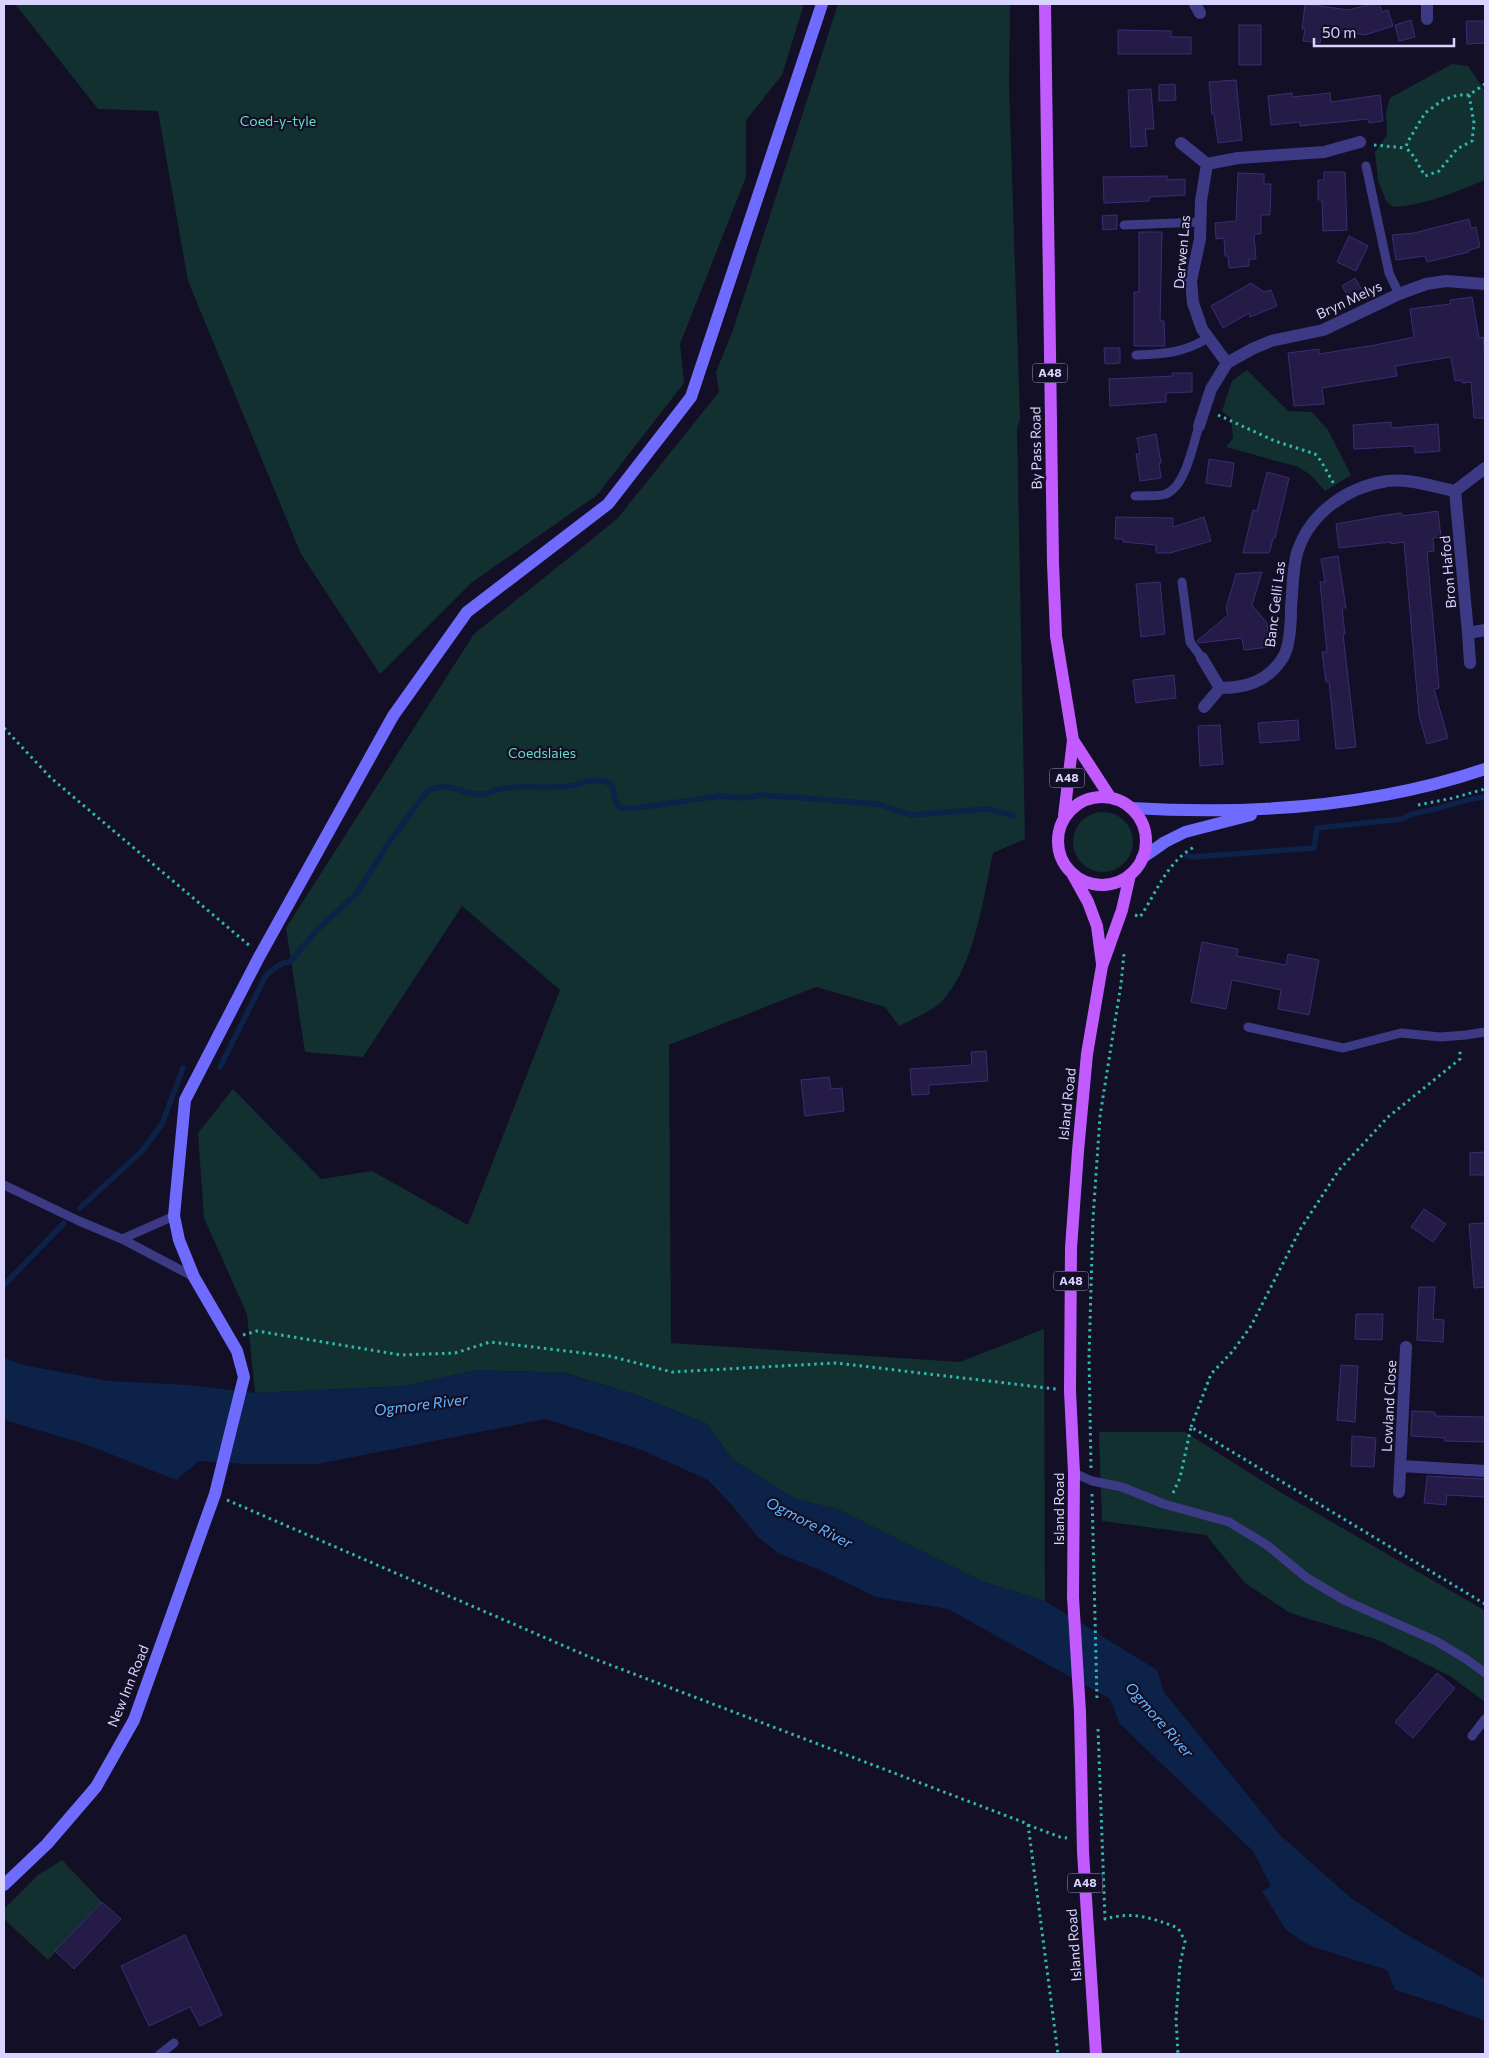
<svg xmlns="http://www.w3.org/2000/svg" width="1489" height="2058" font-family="Commissioner,sans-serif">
<rect width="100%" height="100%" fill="#130f26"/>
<!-- green -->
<path fill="#12302f" d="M15,4H804L782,75L746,120V177L680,344L684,383L597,495L471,583L380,674L301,554L188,281L158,111L98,109Z
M838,4H1010L1009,85L1020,419L1017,429L1025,839L993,853C983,899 975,965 942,1001C934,1010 911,1020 899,1026L885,1007L816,987L669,1045L671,1343L960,1362L1044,1329L1045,1601L981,1581L839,1510L795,1499L733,1460L707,1424L637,1395L565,1373L477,1370L405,1386L255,1393L247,1314L204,1218L198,1133L233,1089L321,1179L372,1171L468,1225L560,990L462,906L363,1057L305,1052L286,928L474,634L617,519L719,392L716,372L733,330Z
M1452,64L1468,66L1485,91V180C1455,192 1426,205 1393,207L1386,201L1378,180L1375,152L1387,135L1386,113L1390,98Z
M1247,370L1288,411L1312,412L1328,430L1351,475L1325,491L1311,475L1298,467L1226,447L1233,438L1231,418L1222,411L1232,381Z
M1073 842a30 30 0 1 1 60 0a30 30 0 1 1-60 0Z
M1099,1432H1185L1280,1492L1484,1610L1485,1702L1450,1676L1378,1640L1290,1613L1245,1583L1206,1535L1102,1521Z
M62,1860L102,1902L48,1960L4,1919V1909L38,1875Z"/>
<!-- water -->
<path fill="#0c2248" d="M4,1358L24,1365L109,1381L190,1385L255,1393L405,1386L477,1370L564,1373L637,1395L707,1424L733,1460L795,1499L839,1510L981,1581L1045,1601L1157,1670L1164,1692L1280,1835L1351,1898L1404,1933L1485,1979V2021L1440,2004L1395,1990L1387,1970L1310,1946L1286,1930L1262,1891L1271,1886L1253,1851L1120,1724L1110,1699L948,1609L876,1597L818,1569L778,1553L758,1537L730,1503L708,1480L642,1450L546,1419L318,1464H244L199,1461L176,1480L85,1444L4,1420Z"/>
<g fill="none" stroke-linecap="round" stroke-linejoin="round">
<!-- stream -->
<path stroke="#0c2248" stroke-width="5.5" d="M1187,856L1193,857L1314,848L1317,828L1402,819C1413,812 1423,812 1435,809C1452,805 1468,798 1485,797
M220,1067L266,975L281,964L291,961L317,930L357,893L389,842L427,791C453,780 462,796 483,794C491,794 498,788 505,788C523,786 542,788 560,787C578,787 595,774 612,785L616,803L621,808H636L720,796L745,798L763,795L878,804L911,815L988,809L1014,816
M80,1208L142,1151L162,1124L183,1068
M4,1285L64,1223"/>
</g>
<!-- building -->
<path fill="#241b47" stroke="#3b2d73" d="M1305,4L1349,10L1371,4H1379L1382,12L1388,10L1393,26L1365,35L1330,28V32L1322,31L1320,43L1303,41L1305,29H1302Z
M1411,20L1415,37L1399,41L1395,25Z
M1466,21H1485V43L1467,44Z
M1239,25H1261V65H1239Z
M1118,30L1171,31V37H1191V54H1118Z
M1236,80L1242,140L1218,143L1214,114H1212L1209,82Z
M1175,84L1176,100L1159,101V85Z
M1151,89L1154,129H1145L1147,146L1131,147L1128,90Z
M1292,93V97L1330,93L1331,102L1380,95L1383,121L1369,123L1368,119L1300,126V122L1271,125L1268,96Z
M1324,172H1345L1347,230L1323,231L1322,200H1318V180H1324Z
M1238,173L1264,174V184H1271L1270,215H1261V234H1254L1256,259H1249V266L1229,268L1228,256H1225L1224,238L1216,239L1215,223L1236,221Z
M1167,176V180L1185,179V195L1149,197V201L1104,203L1103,177Z
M1117,215V229L1103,230L1102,216Z
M1469,219L1471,228L1476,227L1480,247L1469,250V252L1427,262L1425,256L1396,260L1392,235L1414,233Z
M1139,232H1162L1160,321H1164L1165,346H1134V292H1139Z
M1349,236L1368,246L1356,271L1337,262Z
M1355,278L1363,292L1350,300L1342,286Z
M1251,283L1264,292L1271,290L1277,306L1250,317L1249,313L1223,328L1211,306Z
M1472,297L1479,338L1483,337L1485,353V418H1474L1471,382L1462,383V380L1455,381L1451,357L1395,366L1397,376L1322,388L1324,404L1294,406L1288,353L1319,349V354L1375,345L1414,337L1410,309L1450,304V300Z
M1104,348H1120V363L1105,364Z
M1172,373H1192V392L1166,393V402L1110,406L1109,379L1173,376Z
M1391,422V428L1438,424L1440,451L1415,453L1414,446L1354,449L1353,425Z
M1156,434L1161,463H1159L1161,478L1140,481L1136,454H1140L1137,438Z
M1209,459L1234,463L1231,487L1206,483Z
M1267,472L1289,478L1275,538H1273L1270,551L1268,553H1243L1253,510L1257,511Z
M1438,511L1441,537L1433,538L1434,551L1427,552L1439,688L1434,689L1448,738L1427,744L1419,716L1404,542L1391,544V542L1339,548L1336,524L1380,516L1401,513L1402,516Z
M1116,517L1173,518V527L1204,517L1211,541L1170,553H1156V545L1123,542V539H1115Z
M1338,556L1346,608H1342L1345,634H1343L1356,747L1336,749L1329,682H1326L1322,652H1327L1320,582H1325L1321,559Z
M1262,572L1252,605L1267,623L1270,647L1244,650L1242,638L1199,643L1197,641L1228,615L1226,608L1236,574Z
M1160,582L1165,634L1141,637L1136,584Z
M1174,675L1176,698L1136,703L1133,680Z
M1298,720L1299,740L1260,743L1258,723Z
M1220,725L1223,764L1200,766L1198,726Z
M1202,942L1238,949L1237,956L1286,965L1288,954L1319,960L1309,1015L1278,1009L1281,990L1232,980L1226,1009L1191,1002Z
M986,1051L988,1081L929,1085V1094L912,1095L910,1069L972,1065L971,1052Z
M829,1077L831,1089L842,1088L844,1111L805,1116L801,1080Z
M1485,1152V1175H1470V1153Z
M1424,1209L1446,1224L1433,1242L1411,1227Z
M1485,1223V1287L1474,1288L1469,1224Z
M1419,1287H1435L1433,1319L1444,1320L1443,1342L1417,1340Z
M1356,1314H1383L1382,1340L1355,1339Z
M1341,1365L1358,1366L1355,1422L1337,1420Z
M1412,1411L1435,1412V1416L1485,1417V1442L1445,1441V1438L1411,1436Z
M1352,1436L1376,1438L1374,1467L1351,1466Z
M1427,1476L1485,1479V1497L1447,1495L1446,1505L1424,1503Z
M1437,1673L1455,1688L1413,1738L1395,1722Z
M102,1902L121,1919L74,1969L55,1951Z
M185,1935L222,2015L200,2026L190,2007L149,2026L121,1966Z"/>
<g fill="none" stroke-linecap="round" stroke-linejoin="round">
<!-- path -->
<path stroke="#2fb8b0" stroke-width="3" stroke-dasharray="2.5 4" stroke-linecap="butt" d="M1469,95L1474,123L1472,141L1457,149L1439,171L1425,176C1418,165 1416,157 1406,148L1407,143L1425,113L1443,100L1458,95H1469L1485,84
M1374,145L1406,148
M1218,415L1275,441L1315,454L1321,461L1335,486
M4,728L51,778L250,946
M1418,805L1453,798L1485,789
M1135,915L1140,917C1157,892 1166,863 1194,847
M243,1335L257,1331L401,1355L455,1353L490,1342L609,1356L672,1372L836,1363L1056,1389
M1191,1427L1211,1374L1232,1352L1251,1326L1301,1228L1339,1170L1388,1117L1460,1059V1048
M1091,1468L1089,1357L1093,1219L1100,1116L1121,984L1124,954
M1173,1493L1180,1478L1191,1427L1485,1604
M1092,1494L1097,1700
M227,1500L592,1658L1028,1824L1058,2054
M1098,1729L1105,1919C1132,1911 1153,1918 1178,1928L1185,1941L1180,1964L1176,2019L1178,2054
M1028,1825L1060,1837L1067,1838"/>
<!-- lane -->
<path stroke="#3d3a85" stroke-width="9" d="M1366,166L1389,273L1399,294
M1124,225L1200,222
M1136,355C1165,354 1183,353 1208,338
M1135,496C1144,495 1157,497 1166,494C1186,486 1193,444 1199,426
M1182,582L1190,642L1202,658
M1248,1027L1343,1048L1401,1033L1440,1037L1466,1035L1485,1032
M4,1185L79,1221L122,1239L174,1216
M122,1239L194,1277
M1074,1473L1092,1481L1122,1487L1164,1504L1229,1522L1267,1545L1307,1578L1346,1601L1436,1641L1466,1659L1485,1673
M1472,1736L1485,1719
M160,2054L174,2043"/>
<!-- street -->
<path stroke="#3d3a85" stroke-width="12" d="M1195,4L1200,13
M1427,4V19
M1181,143L1207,164
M1227,363L1202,329L1193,303L1191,281L1200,239L1201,201L1207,164L1238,158L1324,152L1360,142
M1199,426L1211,389L1227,363L1252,349L1271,341L1323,330L1399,294L1426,284L1446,281L1485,284
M1455,491L1468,633L1485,630
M1468,633L1470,663
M1202,658L1220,688C1245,688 1267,682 1282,659C1290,648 1291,620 1291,607C1293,588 1292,568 1298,550C1311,512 1348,487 1387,481C1409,478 1434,487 1455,491L1485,468
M1204,707L1220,688
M1401,1466L1485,1471
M1399,1492L1406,1347"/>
<!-- secondary -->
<path stroke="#6f6bff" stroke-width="12" d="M1131,808C1248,815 1373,807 1485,769
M1142,858L1165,842L1185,832L1251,815
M4,1885L47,1844L96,1787L134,1720L215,1494L244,1377L237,1351L194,1277L179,1240L174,1216L185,1100L259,957L393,716L467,612L608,504L691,397L822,4"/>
<!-- primary -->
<path stroke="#c25bff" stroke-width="12" d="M1045,4L1053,563L1056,636L1073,740L1064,816
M1073,740L1110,797
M1058 841a44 44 0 1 1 88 0a44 44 0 1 1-88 0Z
M1073,875L1088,902L1097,926L1102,964
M1096,2054L1083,1852L1080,1712L1073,1597L1074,1473L1070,1391L1071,1248L1078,1151L1087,1054L1102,966L1122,910L1130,875"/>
</g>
<g text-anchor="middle" stroke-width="4.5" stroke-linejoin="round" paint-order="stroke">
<!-- shield labels -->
<g fill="#130f26" stroke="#9e99be" stroke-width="1">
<rect x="1032.5" y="363.5" width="35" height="19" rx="4"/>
<rect x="1049.5" y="768.5" width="35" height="19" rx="4"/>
<rect x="1053.5" y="1271.5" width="35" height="19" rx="4"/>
<rect x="1067.5" y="1873.5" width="35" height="19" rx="4"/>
</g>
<g font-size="12" font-weight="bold" fill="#d9d4ff">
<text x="1050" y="377">A48</text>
<text x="1067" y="782">A48</text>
<text x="1071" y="1285">A48</text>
<text x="1085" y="1887">A48</text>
</g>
<!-- park labels -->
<g font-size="14" fill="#5fe0c0" stroke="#130f26">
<text x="278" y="126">Coed-y-tyle</text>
<text x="542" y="758">Coedslaies</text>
</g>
<!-- street labels -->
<g font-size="14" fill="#d9d4ff" stroke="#130f26">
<text transform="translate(1182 252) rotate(-85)" y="5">Derwen Las</text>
<text transform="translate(1349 300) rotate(-25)" y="5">Bryn Melys</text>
<text transform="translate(1036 448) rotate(-91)" y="5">By Pass Road</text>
<text transform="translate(1448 572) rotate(-95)" y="5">Bron Hafod</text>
<text transform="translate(1275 604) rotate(-83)" y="5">Banc Gelli Las</text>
<text transform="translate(1067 1104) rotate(-84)" y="5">Island Road</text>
<text transform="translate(1389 1406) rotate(-87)" y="5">Lowland Close</text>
<text transform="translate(1059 1509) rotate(-90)" y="5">Island Road</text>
<text transform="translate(128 1686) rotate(-68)" y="5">New Inn Road</text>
<text transform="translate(1074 1945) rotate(-94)" y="5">Island Road</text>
</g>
<!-- water labels -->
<g font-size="15" font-style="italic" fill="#62b6ff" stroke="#130f26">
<text transform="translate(421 1405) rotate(-7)" y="5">Ogmore River</text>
<text transform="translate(809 1523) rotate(27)" y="5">Ogmore River</text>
<text transform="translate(1159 1720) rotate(49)" y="5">Ogmore River</text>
</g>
</g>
<!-- border -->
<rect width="1489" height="2058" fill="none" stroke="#d9d4ff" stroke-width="10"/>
<!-- scale -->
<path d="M1314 38v8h140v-8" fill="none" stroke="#d9d4ff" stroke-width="2.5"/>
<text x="1322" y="38" font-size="15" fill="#d9d4ff" stroke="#130f26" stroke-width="4" paint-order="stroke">50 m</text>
</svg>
